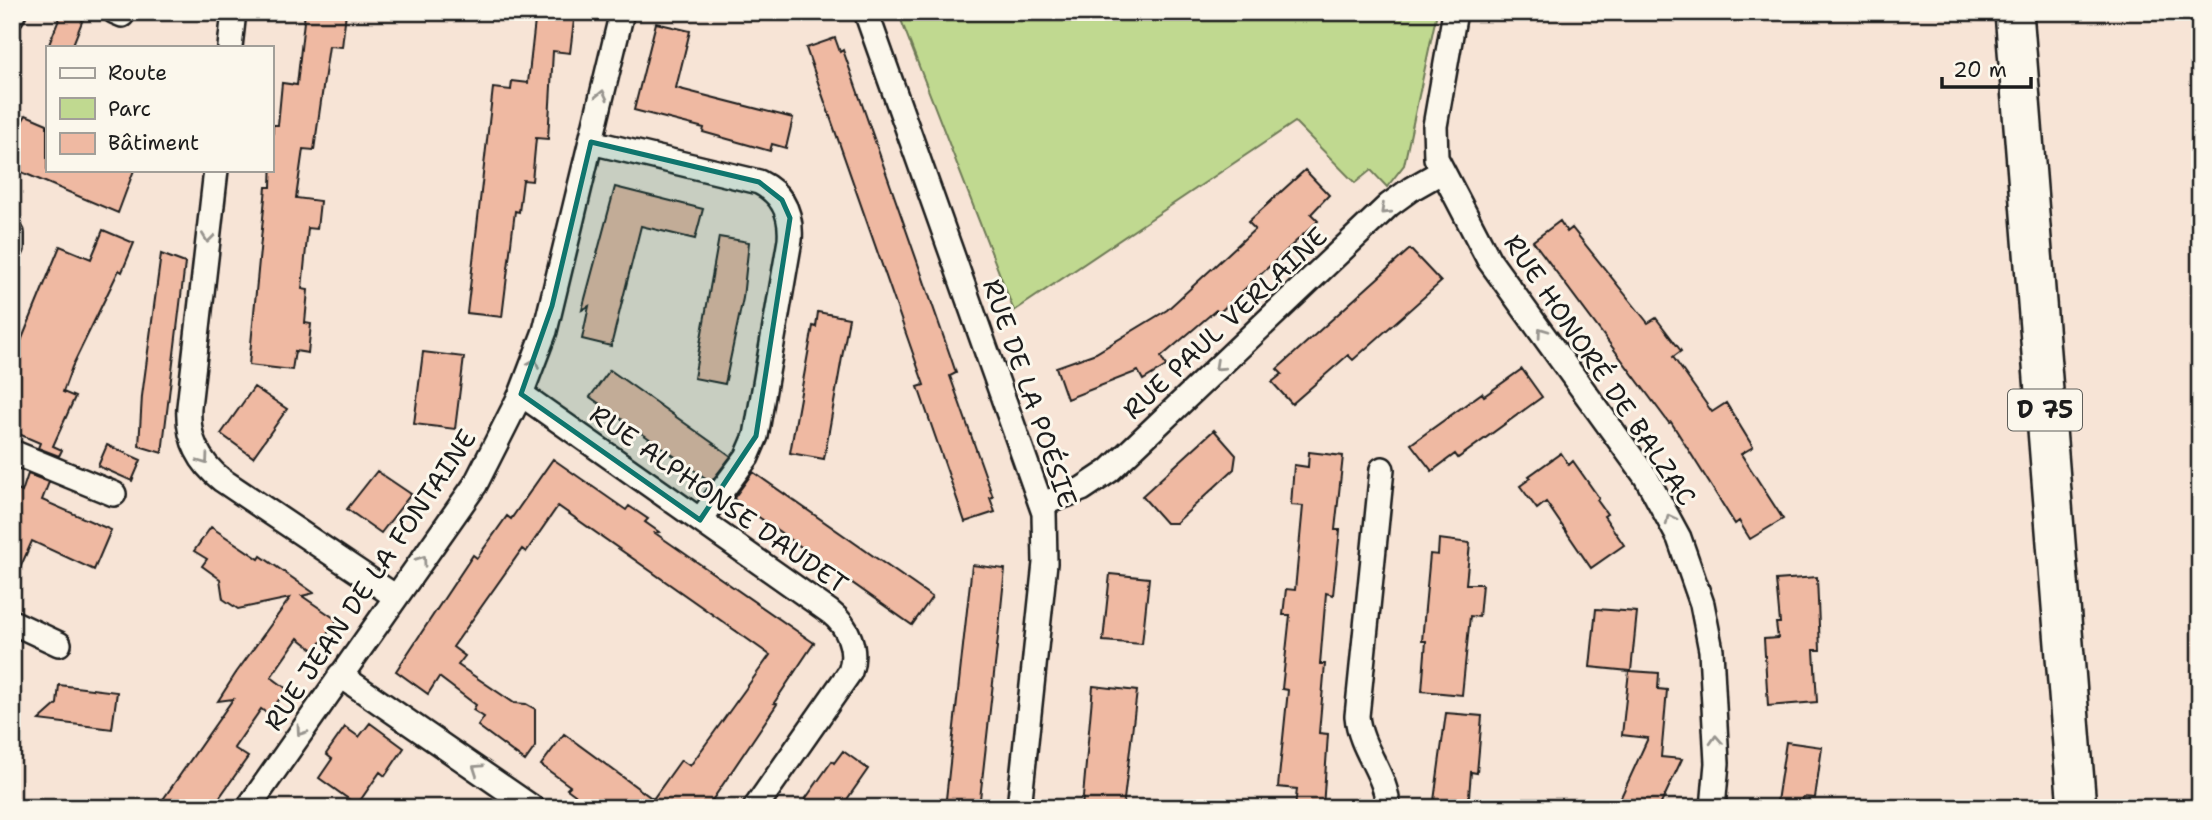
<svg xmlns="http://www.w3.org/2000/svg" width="2212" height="820" font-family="'Shantell Sans',sans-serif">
<rect width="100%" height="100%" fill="#f7e4d6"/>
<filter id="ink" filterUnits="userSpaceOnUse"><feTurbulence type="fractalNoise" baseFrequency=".0143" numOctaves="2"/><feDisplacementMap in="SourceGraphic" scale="14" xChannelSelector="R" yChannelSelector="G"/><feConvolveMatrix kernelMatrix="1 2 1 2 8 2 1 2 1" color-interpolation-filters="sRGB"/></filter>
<g filter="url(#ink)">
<!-- green -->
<path fill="#c0d990" stroke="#6e7a56" stroke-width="2" d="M898,12H1437L1404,165L1387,187L1371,170L1355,183L1295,122L1014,311Z"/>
<!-- building -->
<path fill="#efb9a2" stroke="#1c1c1c" stroke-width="2" d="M62,12L83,19L72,47H48Z
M305,12H346L342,47L329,46L314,150L303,149L296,198L320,201L317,229L308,228L302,289L308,290L305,323L311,324L308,353L295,351L292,370L249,365L266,187H271L273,125H278L282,83L297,85Z
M536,12H575L570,53L553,51L548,139L536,138L532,181L523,180L519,212L515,211L502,317L467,313L493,88L511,90L512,81L528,83Z
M656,23L690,31L676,88L793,118L786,148L772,144L770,151L756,147L703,132L704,128L634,110Z
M835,38L840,52L843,50L951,358L956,373L950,376L993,497L990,498L995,512L965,522L918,387L924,385L806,48Z
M12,115L23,120L26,115L47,124V170H134L118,213L12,168Z
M1305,170L1329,195L1311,214L1318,221L1219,313L1216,310L1161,357L1166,366L1143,380L1138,371L1067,399L1056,367L1096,353L1167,310L1255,229L1248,222Z
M615,187L703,209L695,239L641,226L611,346L582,339L589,306L582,310Z
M1560,221L1567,232L1572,228L1648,323L1656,318L1681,351L1673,357L1712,412L1726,403L1753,447L1741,454L1783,519L1750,539L1739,521L1735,524L1671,422L1669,423L1533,241Z
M103,230L134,243L122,272L119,270L72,367L63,392L75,397L53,446L62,450L59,456L38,448L40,443L12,431V363L60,246L91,259Z
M719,237L749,242L743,298L725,384L694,378Z
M1410,249L1441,282L1353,360L1348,355L1292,404L1272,382L1282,374L1277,369Z
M161,254L185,263L162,453L139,446L142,396Z
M818,312L849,318L824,459L790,453L813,326L816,327Z
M423,352L464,357L455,429L414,424Z
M1522,369L1542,397L1458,458L1455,454L1432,471L1411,444L1482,393L1484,396Z
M610,370L731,456L711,482L590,397Z
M254,387L287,409L253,457L221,434Z
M1214,430L1236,455L1234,469L1176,523H1166L1142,496Z
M107,445L141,460L132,481L98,466Z
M1309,452L1343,456L1335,530H1340L1333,595L1326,593L1320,664H1325L1319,733L1328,734L1323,808H1295L1297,789L1278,787L1288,690L1282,689L1290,615H1283L1286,589L1295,590L1303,506L1291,505L1294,465L1308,467Z
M1561,453L1569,465L1573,461L1599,498L1597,500L1607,514L1604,516L1624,545L1591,568L1546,502L1537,509L1520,486L1531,478L1529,476Z
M553,459L626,510L629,506L648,519L645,522L659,532L655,533L814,643L774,703L777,704L707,808H593L567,789L570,786L541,765L564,734L653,799L681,760L690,766L770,655L558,506L526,552L522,549L453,647L465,656L458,665L514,703L526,704L535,709V747L525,761L478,726L484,717L473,710L476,705L439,677L428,694L396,671L473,555L477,558L507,516L511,519Z
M377,471L411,494L381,533L347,509Z
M753,472L932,597L912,625L736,501L734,498Z
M28,474L49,482L42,500L111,530L94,570L32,541L12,586V487L22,492Z
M211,527L259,559L261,556L314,593L302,596L337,620L315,651L298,638L271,677L287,689L268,714L261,709L234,748L248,757L212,808H157L233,699L218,701L236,673L290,598L238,609L223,599L220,579L202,566L207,559L194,551Z
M1439,539L1470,543L1466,584H1482L1479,617L1470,616L1462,695L1422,691L1426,641H1422L1430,554L1438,555Z
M972,565L1005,569L997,647L979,808H945Z
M1110,574L1149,578L1142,644L1103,641Z
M1817,577L1820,650H1814L1817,702L1768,706L1764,639L1778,638L1776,623H1780L1776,580Z
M1596,609L1637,612L1631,671L1659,673L1658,689L1667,690L1661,757L1682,759L1659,808H1616L1648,738L1622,735L1629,671L1590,667Z
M59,685L117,692L112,729L39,720L57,704Z
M1093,686L1137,691L1123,808H1082Z
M1446,713L1482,716L1477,773L1471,772L1468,808H1433Z
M370,723L404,748L385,776L380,772L357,805L319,778L332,759L326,754L345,727L359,737Z
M1786,742L1822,747L1815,798L1803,797L1801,808H1776Z
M843,751L868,769L841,808H799L832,761L834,763Z"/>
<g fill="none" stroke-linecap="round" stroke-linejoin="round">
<defs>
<path id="street" d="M115,12L122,15
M866,12L1044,513L1045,563L1019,808
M1455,12L1435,126L1436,158L1489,260L1646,477L1679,538L1702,604L1711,650L1717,763L1713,808
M12,16L14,12
M230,47L234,12
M591,142L759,182C783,194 792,214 790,240L756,436L747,457L700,520
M216,170L189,407C187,438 198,461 222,480L396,597
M12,234V248
M521,394L830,612C848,626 858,649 850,672L755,808
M12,452L114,494
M1382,469L1357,716C1360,750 1387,774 1388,808
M1042,504L1082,489L1109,471L1389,205L1411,189L1441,172
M12,622L59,644
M340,675L533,808
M248,808L475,485L521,394L545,331L622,12"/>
<path id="primary" d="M2014,12L2077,808"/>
</defs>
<!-- street casing -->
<use href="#street" stroke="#1c1c1c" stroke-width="28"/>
<!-- primary casing -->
<use href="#primary" stroke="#1c1c1c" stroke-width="42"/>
<!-- street -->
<use href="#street" stroke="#fbf7ec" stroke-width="23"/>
<!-- primary -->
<use href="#primary" stroke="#fbf7ec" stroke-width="37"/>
</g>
<!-- one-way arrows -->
<defs><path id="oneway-chevron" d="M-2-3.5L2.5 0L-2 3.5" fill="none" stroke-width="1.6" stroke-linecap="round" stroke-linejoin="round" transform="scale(1.75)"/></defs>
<g stroke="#97948e">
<use href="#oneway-chevron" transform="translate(602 95) rotate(-77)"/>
<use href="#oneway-chevron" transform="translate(1385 210) rotate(137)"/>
<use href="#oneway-chevron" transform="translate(208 238) rotate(97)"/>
<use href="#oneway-chevron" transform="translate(1542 332) rotate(-126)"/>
<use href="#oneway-chevron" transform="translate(534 363) rotate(-69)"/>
<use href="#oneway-chevron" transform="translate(1219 366) rotate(137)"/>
<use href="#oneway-chevron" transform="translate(204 460) rotate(54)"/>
<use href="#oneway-chevron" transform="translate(1670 519) rotate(-117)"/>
<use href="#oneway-chevron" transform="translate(422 560) rotate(-55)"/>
<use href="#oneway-chevron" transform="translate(301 731) rotate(125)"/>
<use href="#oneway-chevron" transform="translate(1716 740) rotate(-93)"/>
<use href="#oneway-chevron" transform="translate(477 769) rotate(-146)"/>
</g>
</g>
<!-- marked area -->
<path fill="#0f766e" fill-opacity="0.2" stroke="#0f766e" stroke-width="5" stroke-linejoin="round" d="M591,142L759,182L782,200L790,218L756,436L700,520L521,394L552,306Z"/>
<g text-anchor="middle" stroke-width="6" stroke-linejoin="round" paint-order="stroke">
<!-- shield labels -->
<rect fill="#fbf7ec" stroke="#5f5e5a" stroke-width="2" x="2008" y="389.5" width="74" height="41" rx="5"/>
<g font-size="24" font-weight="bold" fill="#1c1c1c">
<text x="2045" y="418">D 75</text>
</g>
<!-- street labels -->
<g font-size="26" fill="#1c1c1c" stroke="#fbf7ec">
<text transform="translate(1225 323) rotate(-43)" y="9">RUE PAUL VERLAINE</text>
<text transform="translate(1600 370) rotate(56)" y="9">RUE HONORÉ DE BALZAC</text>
<text transform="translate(1030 393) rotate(71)" y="9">RUE DE LA POÉSIE</text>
<text transform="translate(719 499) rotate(35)" y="9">RUE ALPHONSE DAUDET</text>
<text transform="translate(370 580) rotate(-56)" y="9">RUE JEAN DE LA FONTAINE</text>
</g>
</g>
<!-- margin -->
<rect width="2212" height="820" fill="none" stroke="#fbf7ec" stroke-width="42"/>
<rect x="21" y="21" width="2170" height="778" fill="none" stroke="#1c1c1c" stroke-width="2.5" filter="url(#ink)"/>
<!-- legend -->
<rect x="46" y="46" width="228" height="126" fill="#fbf7ec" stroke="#a29f99" stroke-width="2"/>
<rect x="60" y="68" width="35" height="10" fill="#fbf7ec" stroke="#a29f99" stroke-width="2"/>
<text x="108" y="80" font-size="21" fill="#1c1c1c">Route</text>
<rect x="60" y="98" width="35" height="21" fill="#c0d990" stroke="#a29f99" stroke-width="2"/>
<text x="108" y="116" font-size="21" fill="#1c1c1c">Parc</text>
<rect x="60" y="133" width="35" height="21" fill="#efb9a2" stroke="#a29f99" stroke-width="2"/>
<text x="108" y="150" font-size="21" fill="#1c1c1c">Bâtiment</text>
<!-- scale -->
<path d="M1942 77v10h89v-10" fill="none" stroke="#1c1c1c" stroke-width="3.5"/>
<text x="1953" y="77" font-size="21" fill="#1c1c1c" stroke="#fbf7ec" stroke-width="5" paint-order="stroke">20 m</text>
</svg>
